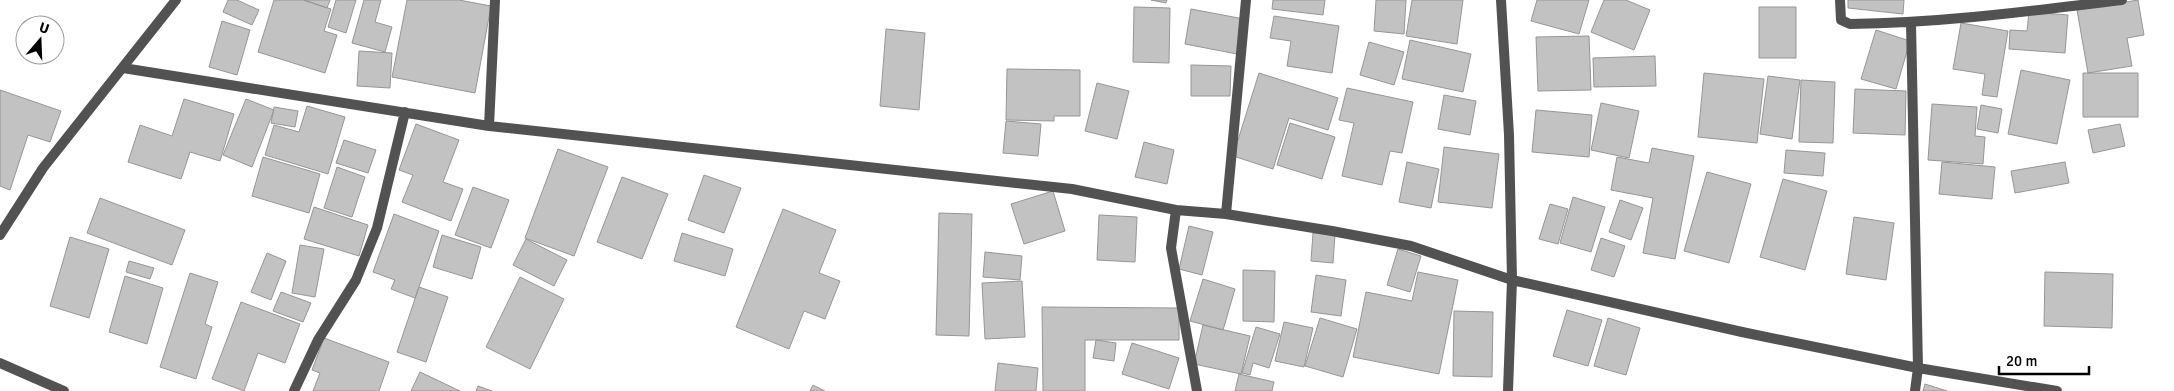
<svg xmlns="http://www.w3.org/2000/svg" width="2174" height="391" font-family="Signika,sans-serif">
<rect width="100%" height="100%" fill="#fff"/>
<!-- building -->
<path fill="#c2c2c2" stroke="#969696" d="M228,0H237L259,10L252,25L223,12Z
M274,0H303L331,9L324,31L337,35L325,73L258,52Z
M304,0H330L327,8Z
M336,0H356L346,33L328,27Z
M364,0H381L375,22L392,27L385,52L352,43Z
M407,0H459L491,6L475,93L392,77Z
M1151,0H1167L1166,3Z
M1273,0H1325L1323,15L1272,9Z
M1376,0H1406L1404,34L1374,31Z
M1412,0H1463L1457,44L1406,36Z
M1537,0H1589L1579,34L1531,21Z
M1604,0H1626L1650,10L1634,50L1591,32Z
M1848,0H1904L1903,14L1848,8Z
M2138,0L2144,35L2127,38L2132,66L2088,73L2077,10Z
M1134,7L1170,8L1169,63L1133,62Z
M1759,7H1796V58H1759Z
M1191,9L1244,19L1237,54L1185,44Z
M2029,12L2068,15L2065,53L2009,49L2010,30L2027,31Z
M1274,16L1339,26L1332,73L1287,66L1291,41L1270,38Z
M222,21L250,30L237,75L209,67Z
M1961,23L2008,31L1997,97L1982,95L1985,74L1953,69Z
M886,29L925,33L919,110L880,106Z
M1876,30L1910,41L1896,89L1861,79Z
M1589,36L1591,90L1538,91L1536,37Z
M1410,40L1471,54L1463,92L1402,79Z
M1369,42L1404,52L1394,85L1360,75Z
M359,51L392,53L390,88L357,86Z
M1655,56L1656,86L1594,87L1593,58Z
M1191,65L1231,66L1230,96H1191Z
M1007,69L1080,70V116H1054V121L1006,120Z
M2021,70L2070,80L2057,144L2008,134Z
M1259,73L1338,98L1328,130L1289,118L1273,169L1233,156Z
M1704,73L1764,79L1757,143L1698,137Z
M2083,73H2138V117H2083Z
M1768,76L1800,80L1792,139L1760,134Z
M1801,80L1835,82L1833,143L1799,142Z
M1097,83L1129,91L1117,139L1085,131Z
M1347,88L1413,102L1402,153L1390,151L1382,185L1342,176L1354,123L1339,120Z
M1855,89L1906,91L1905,135L1853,133Z
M0,90L61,111L50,142L28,135L10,190L0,186Z
M1444,95L1476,101L1470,135L1438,129Z
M184,99L234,114L220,161L190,152L181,179L128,162L140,125L172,136Z
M246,99L274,110L252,167L223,155Z
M1601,103L1639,111L1629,158L1591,150Z
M1932,104L1977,107L1975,136L1985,137L1983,164L1928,160Z
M1981,105L2002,109L1998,133L1977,129Z
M307,106L345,117L328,174L265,155L274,125L299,132Z
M274,107L298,111L295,127L271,123Z
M1536,110L1592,115L1589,157L1532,152Z
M1006,121L1041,124L1038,156L1003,153Z
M1290,123L1335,137L1322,179L1277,165Z
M416,124L459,140L443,182L463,189L451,221L402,202L413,175L399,170Z
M2120,124L2125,146L2093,153L2088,130Z
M344,140L376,150L368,173L336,163Z
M1144,142L1174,150L1167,184L1135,177Z
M1444,147L1499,154L1492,208L1438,202Z
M1652,148L1694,156L1675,259L1643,253L1653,198L1611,190L1617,157L1649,163Z
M558,149L608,167L574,256L525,238Z
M1786,150L1825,153L1823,176L1784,173Z
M263,157L320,174L309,213L252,196Z
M1407,162L1439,169L1431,208L1399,202Z
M1942,162L1995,167L1992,199L1939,194Z
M2065,162L2069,183L2015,193L2011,171Z
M337,167L365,177L352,217L324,208Z
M1707,172L1751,184L1729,263L1684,251Z
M704,175L741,188L724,233L688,220Z
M622,177L668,194L642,259L597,242Z
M1783,179L1827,191L1805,270L1760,257Z
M473,187L509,200L491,248L455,235Z
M1053,191L1065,231L1024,244L1011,204Z
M1573,197L1605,207L1591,252L1560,243Z
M100,198L185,230L172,265L87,233Z
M1620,200L1643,208L1631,240L1609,232Z
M1550,204L1568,209L1558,244L1539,239Z
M314,207L368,225L359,256L304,239Z
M783,209L836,230L819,273L840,281L825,319L804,311L789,349L736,327Z
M939,213L972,214L969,336L936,335Z
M394,214L439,231L415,298L391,289L395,280L373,272Z
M1099,215L1137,217L1135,262L1097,260Z
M1854,217L1894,223L1886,280L1846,274Z
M1189,226L1213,232L1202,275L1179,269Z
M682,233L733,249L725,276L674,261Z
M1313,233L1335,235L1333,263L1311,261Z
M442,235L481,247L472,279L433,267Z
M70,237L109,249L89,318L50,306Z
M1601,238L1625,246L1614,277L1591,270Z
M526,239L567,260L554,286L513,265Z
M300,245L324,249L315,297L292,293Z
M1398,249L1421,256L1410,292L1387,285Z
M985,252L1022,256L1020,280L983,277Z
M267,253L286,261L271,300L251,292Z
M129,261L154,268L150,279L126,272Z
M1243,270L1275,271L1274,322L1243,321Z
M1418,272L1458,280L1439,374L1353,357L1366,292L1412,301Z
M2045,272L2113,274L2112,328L2044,326Z
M190,273L218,282L205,324L212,327L196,379L160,367Z
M1316,275L1346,280L1341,316L1311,312Z
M125,276L163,288L147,344L109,332Z
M520,277L564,299L530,369L486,347Z
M1203,279L1235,289L1223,330L1190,321Z
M1022,281L1025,337L985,339L982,283Z
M419,287L448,297L426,362L397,352Z
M281,292L311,303L303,322L273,311Z
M241,302L300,324L285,363L258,353L244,391L212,379Z
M1042,307L1179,308V340H1085V391H1043Z
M1567,310L1602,320L1588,366L1553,356Z
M1454,311L1493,312L1492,377L1453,376Z
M1320,318L1357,329L1343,377L1305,366Z
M1608,318L1640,328L1626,375L1594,366Z
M1284,322L1313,328L1304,367L1275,361Z
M1203,325L1250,336L1241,374L1194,364Z
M1256,327L1280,334L1269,368L1253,363L1250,375L1242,373Z
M324,338L389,362L379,391H313L320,373L312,370Z
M1096,340L1116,343L1114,361L1093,358Z
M1132,343L1179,358L1169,389L1122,374Z
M998,363L1038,368L1036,391H995Z
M420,372L460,391H411Z
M1239,374L1274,382L1272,391H1235Z
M1925,384L1947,391H1923Z
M813,385L825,391H810Z
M478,386L492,391H476Z"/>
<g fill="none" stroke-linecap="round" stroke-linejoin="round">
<!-- minor -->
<path stroke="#525252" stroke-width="10" d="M1501,0L1509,135L1512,280L1508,391
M1840,0L1841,20L1850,24C1942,23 2031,11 2122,0
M1911,23L1918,368L1915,391
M123,68L489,126L1072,189L1176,210L1226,214L1332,231L1411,246L1512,280L1742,332L1918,368L2057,391
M489,126L495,0
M1176,210L1171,248L1197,391
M1226,214L1246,0
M0,363L64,391
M294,391L318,340L356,280L377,228L405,112"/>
<!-- tertiary -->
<path stroke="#525252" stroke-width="10" d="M0,235L43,168L176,0"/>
</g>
<!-- north arrow -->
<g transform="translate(40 40) rotate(19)"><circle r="24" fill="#ffffff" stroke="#999999"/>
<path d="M0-4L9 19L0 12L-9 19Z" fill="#000000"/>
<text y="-8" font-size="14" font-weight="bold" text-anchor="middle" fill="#000000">U</text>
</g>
<!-- scale -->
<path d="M1999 366v8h90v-8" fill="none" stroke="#000000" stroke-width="2.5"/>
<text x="2006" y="366" font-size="15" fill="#000000" stroke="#ffffff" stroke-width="4" paint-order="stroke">20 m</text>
</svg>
